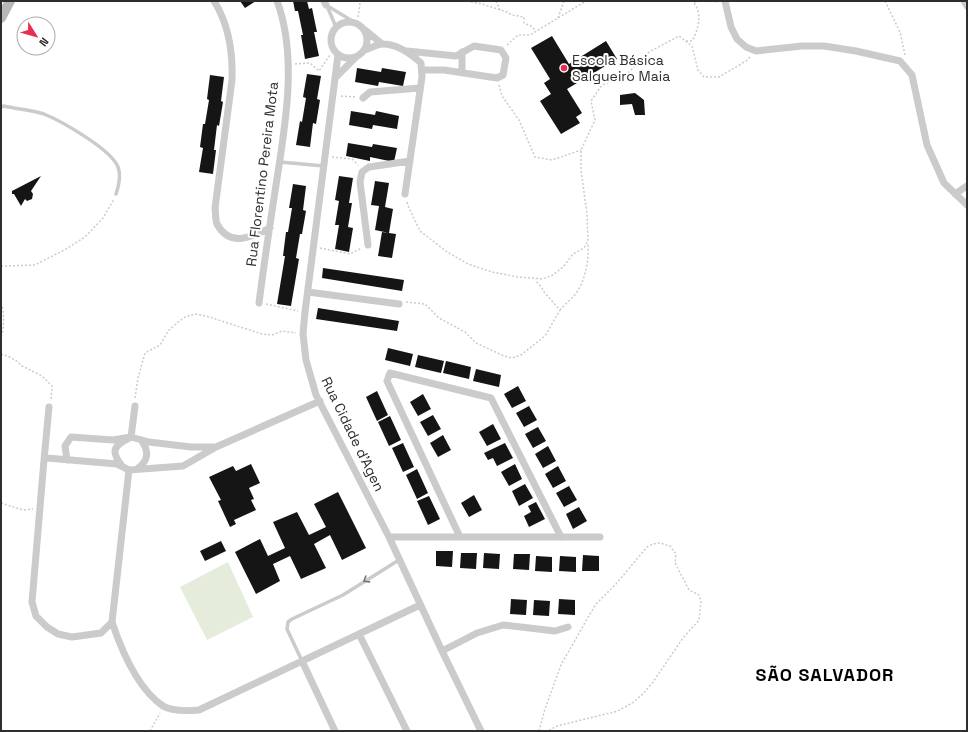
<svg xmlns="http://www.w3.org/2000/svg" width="968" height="732" font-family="'Space Grotesk',sans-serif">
<rect width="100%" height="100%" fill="#fff"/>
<!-- green -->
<path fill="#e6ecdb" d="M228,562L253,617L207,640L180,587Z"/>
<!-- building -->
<path fill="#151515" d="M240,1H256L245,8Z
M293,1H307L309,9L312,8L317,32H314L319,56L305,59L301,35H303L298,11H295Z
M552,36L569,64L606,41L617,59L567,89L582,113L576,117L580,123L561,134L540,101L551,94L544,83L550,79L531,48Z
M357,68L381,72L382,68L406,72L403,86L379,82L378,86L355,82Z
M307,74L321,76L317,99L320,100L316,124L313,123L310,147L296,145L300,121L302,122L306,98L303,97Z
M210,75L224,77L221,101L223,102L219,126L217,125L214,150H216L213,174L199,172L203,148L200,147L203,124H205L209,100L207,99Z
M635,93L644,100L645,115H635L632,104L620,105V95Z
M351,111L375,115L376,111L399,116L397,129L373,125L372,129L349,125Z
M348,143L372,147L373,144L397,148L394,162L370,157V161L346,156Z
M41,176L31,191L33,194L32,199L27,201L25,199L21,206L14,194H12V191Z
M339,176L353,178L349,203H352L348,227L353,228L349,252L335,249L339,225H335L339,201L335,200Z
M375,181L389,183L385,207L393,209L389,233L375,230L379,206L371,205Z
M293,184L306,186L303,210L306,211L302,234H300L296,258L299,259L291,306L277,304L285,256H283L286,232H288L292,208H289Z
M382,232L396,234L392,258L378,256Z
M323,268L404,280L402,291L322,278Z
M318,308L399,321L397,331L316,319Z
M388,348L413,354L410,366L385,360Z
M418,355L444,361L441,373L415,367Z
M446,361L471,367L469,379L443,373Z
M476,369L501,375L499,387L473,381Z
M518,386L526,401L512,408L504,394Z
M377,391L388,415L377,421L366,397Z
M423,394L431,409L418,416L410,402Z
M529,406L537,420L524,427L516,413Z
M433,415L441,429L428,436L420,422Z
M390,416L401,440L389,446L378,422Z
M493,424L501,439L487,446L479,432Z
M538,427L546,441L533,448L525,434Z
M443,435L451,450L438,457L430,443Z
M403,443L414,467L403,472L392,448Z
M505,443L513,458L497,466L493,458L488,460L484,453Z
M548,446L556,461L543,468L535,454Z
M251,464L260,483L249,488L254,499L251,500L256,510L234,520L236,524L230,527L218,501L221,500L209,477L233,466L236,471Z
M515,464L522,479L509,486L501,472Z
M558,466L566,481L553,488L545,474Z
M417,469L428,493L417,499L406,475Z
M525,484L533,498L519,506L512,491Z
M569,486L577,500L564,507L556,493Z
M338,492L366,548L342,560L330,535L314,544L326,568L301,579L290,556L273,564L280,581L256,594L235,552L260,539L268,556L285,548L273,522L297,512L309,535L326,527L314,504Z
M474,495L482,510L469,517L461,503Z
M429,496L440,519L428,525L417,501Z
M536,502L545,519L529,527L524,516L531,512L528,506Z
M579,507L587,521L573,529L566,514Z
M221,541L226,551L205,561L200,551Z
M436,551H453L452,567L436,566Z
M461,553H477L476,569L460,568Z
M484,553L500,554L499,569L483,568Z
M514,554H530L529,570L513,569Z
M583,555L599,556V571H582Z
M536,556L552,557V572L535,571Z
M560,556L576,557V572L559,571Z
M511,599L527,600L526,615L510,614Z
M559,599L575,600V615L558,614Z
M534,600L550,601L549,616L533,615Z"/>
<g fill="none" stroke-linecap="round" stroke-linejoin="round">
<!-- path -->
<path stroke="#cbcbcb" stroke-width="1.5" stroke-dasharray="2 2" stroke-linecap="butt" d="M467,1L482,4L507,12L512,15L524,17V23L531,26L536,31
M496,1L500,10
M712,1L717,2
M885,1L900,32L905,55
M694,2L704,1
M358,17L360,5L359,1
M558,18L564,1
M686,41H692C699,29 703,11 692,1
M507,45L518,35H530L586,1
M295,64L310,63L319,71L330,55
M499,85L502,96L519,120L535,157L552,160L581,150
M341,96L355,97
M332,157L352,159L358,165
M407,202L409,208L420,231L447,252L468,264L492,272L518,277L543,279L553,275L563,267L573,254L584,248L588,241L587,214L581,170V150L595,120L591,101L602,85L625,76L649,52L679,36L692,46L698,70L704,77H719L746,61L751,56
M320,248L350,254L362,248
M1,266L35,265L66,249L85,237L103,218L114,199
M406,302L425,304L439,318L465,332L476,343L504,356L512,358L521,355L545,336L560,310L544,292L542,288L535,280
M1,303C5,314 4,328 1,338
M266,304L298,311
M560,310C565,304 573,298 577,292C586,278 589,259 588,243
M1,354L10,357L18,362L22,366L42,376L52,386L51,401
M135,398L138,378L145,353L160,345L168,331L177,323L185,317L195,314L206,316L262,334L272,335L282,331L296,333
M1,503L23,510L33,509
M150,731L160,713
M539,731L545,709L561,665L587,619L596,604L616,584L647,547L653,544L660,543L670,546L676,554L675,563L689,590L699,595L701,601L699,620L683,638L653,682L643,694L632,703L618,711L557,726L548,731"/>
<!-- lane -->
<path stroke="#cbcbcb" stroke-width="3.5" d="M326,5L354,22
M327,6L336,27
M1,107L4,106C17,109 31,110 44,114C61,121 111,149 118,167C121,175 119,185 116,194
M280,162L324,166
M302,661L287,629L288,622L292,619L343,595L399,560"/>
<!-- street -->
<path stroke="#cbcbcb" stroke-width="7" d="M214,1C229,25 233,53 232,80L215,208C216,213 215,220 217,224C230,248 251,237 270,228
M324,1L326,5
M725,1L731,27L737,39L746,47L756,51L802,46H824L856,51L900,61L912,75L927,145L944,183L967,205
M964,1L967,6
M331 40a18 18 0 1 1 36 0a18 18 0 1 1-36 0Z
M365,30L382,44
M365,50C370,48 378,44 383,44C398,44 411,54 421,63L422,77L405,194
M407,51L456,56L474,46L501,50L506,58L503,75L497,78L444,70H422
M338,55L305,312L303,334L306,360L316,395L389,537L442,651L481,731
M462,73V52
M335,78L356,57
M363,98L370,92L420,88
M955,194L967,186
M368,245L360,182L362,172L369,167L410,161
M308,292L399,304
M259,303C264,264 270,224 276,185C285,127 298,57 277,1
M44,460L49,407
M67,460L65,446L71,437L113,440L131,437L149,442L191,447H214
M122,466C109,450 115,445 131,437L135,406
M137,469C148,461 150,452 141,440
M129,470L183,466L216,447L320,401
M389,537H600
M460,537L387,381L390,373L491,398L561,537
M112,622L101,633L72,637L58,634L47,627L36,616L32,602L44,460L47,458L117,464L129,470L112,622C121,649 138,689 163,706C173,712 188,711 199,710L420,605
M359,634L407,731
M442,651L477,633L503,625L555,631L568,627
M302,661L335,731"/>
<!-- secondary -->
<path stroke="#b8b8b8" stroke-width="10" d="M1,18L10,1"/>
</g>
<!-- one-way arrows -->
<defs><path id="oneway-chevron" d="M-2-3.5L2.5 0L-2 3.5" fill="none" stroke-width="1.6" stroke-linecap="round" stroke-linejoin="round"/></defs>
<use stroke="#757575" href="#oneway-chevron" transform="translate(366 580) rotate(148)"/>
<!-- markers -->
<circle fill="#e82d50" stroke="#fff" stroke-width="1.5" cx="564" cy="68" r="4"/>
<g text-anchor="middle" stroke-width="4" stroke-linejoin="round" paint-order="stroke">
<!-- poi labels -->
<g font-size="14" fill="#2e2e2e" stroke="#fff" text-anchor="start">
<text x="572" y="65">Escola Básica<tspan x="572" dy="16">Salgueiro Maia</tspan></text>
</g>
<!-- street labels -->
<g font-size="14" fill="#2e2e2e" stroke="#fff">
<text transform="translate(262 174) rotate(-83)" y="5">Rua Florentino Pereira Mota</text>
<text transform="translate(353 434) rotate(64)" y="5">Rua Cidade d'Agen</text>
</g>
<!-- district labels -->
<g font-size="18" font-weight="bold" letter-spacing="1" fill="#000" stroke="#fff">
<text x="825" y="681">SÃO SALVADOR</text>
</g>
</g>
<!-- border -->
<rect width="968" height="732" fill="none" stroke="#2e2e2e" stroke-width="4"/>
<!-- north arrow -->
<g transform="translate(36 36) rotate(127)"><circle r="19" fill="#ffffff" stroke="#ababab"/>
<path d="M0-3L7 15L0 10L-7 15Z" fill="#e82d50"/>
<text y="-6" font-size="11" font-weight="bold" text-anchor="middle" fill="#2e2e2e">N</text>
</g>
</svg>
